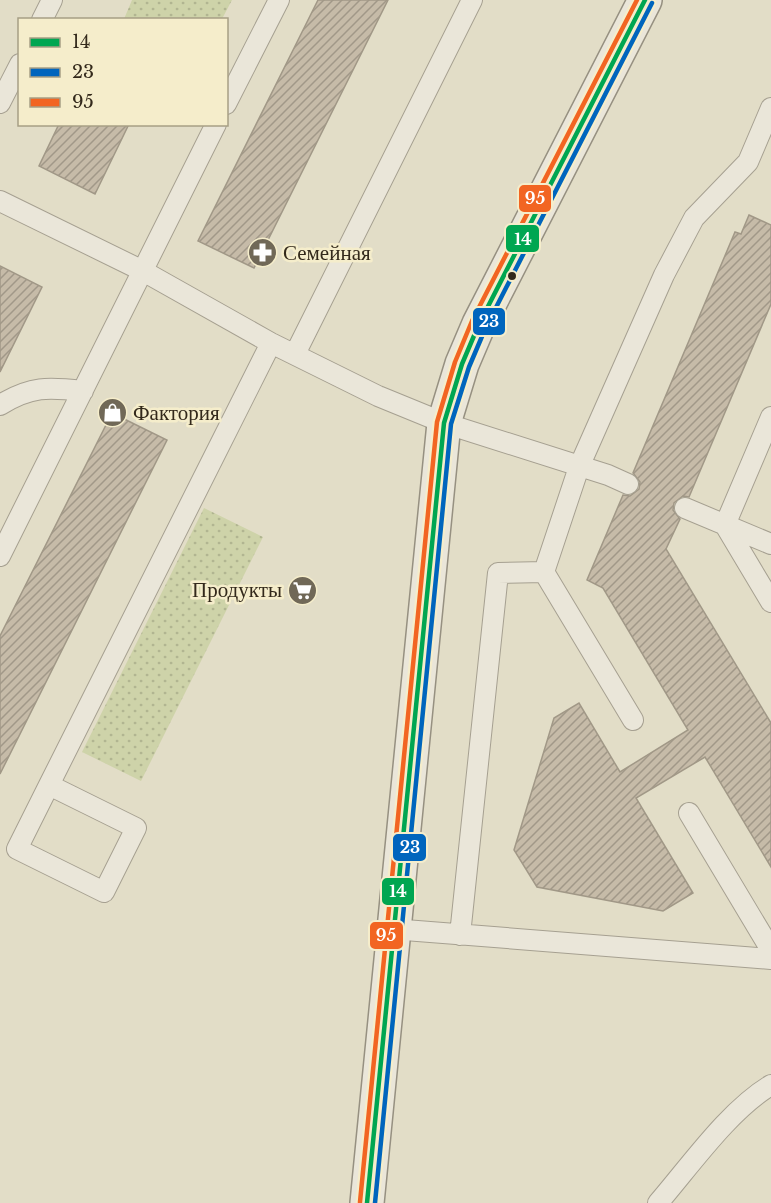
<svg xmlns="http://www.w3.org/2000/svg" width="771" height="1203" font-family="'Libre Baskerville',serif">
<defs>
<pattern id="park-dots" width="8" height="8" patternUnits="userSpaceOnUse" patternTransform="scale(1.5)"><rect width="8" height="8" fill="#ced3a9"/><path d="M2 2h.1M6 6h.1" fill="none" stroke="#b1b591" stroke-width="1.8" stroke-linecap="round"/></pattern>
<pattern id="building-hatch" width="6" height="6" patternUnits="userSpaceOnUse" patternTransform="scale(1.5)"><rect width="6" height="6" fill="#c6bba8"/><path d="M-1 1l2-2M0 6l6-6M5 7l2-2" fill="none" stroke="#a19888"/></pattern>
</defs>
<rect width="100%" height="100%" fill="#e2ddc7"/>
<!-- park -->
<path fill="url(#park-dots)" d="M132,0H232L222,19H124Z
M204,508L263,537L141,781L82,752Z"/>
<!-- building -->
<path fill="url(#building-hatch)" stroke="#a19887" stroke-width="1.5" d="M318,0H388L254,268L198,241Z
M59,124H129L95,194L39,166Z
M749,215L771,225V304L689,497L683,496L674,503L673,510L680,519L666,549L771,723V867L705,757L636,798L693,893L663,911L537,887L514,850L554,718L579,703L620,772L688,730L603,588L587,580L623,495L630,496L639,489L640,482L633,473L735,232L741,234Z
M0,266L42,287L0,372Z
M112,413L167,440L0,774V636Z"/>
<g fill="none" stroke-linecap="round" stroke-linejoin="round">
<defs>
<path id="service" d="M42,20L52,0
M0,103L20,64
M226,104L279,0
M0,201L143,271L271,343L378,396L444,423L608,475L628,484
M295,354L472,0
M0,405C31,386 48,387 83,391
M771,417L725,525L771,602
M685,508L771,544
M0,556L216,124
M544,572L633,720
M49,785L136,828L104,892L17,849L49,785L271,343
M689,813L771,950
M392,929L771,959
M460,935L498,573L544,572L579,467L664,275L694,218L748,162L771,108
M658,1203C690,1166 729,1110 771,1085"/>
<path id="secondary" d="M367,1203L444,423L462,364L479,324L645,0"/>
</defs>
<!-- service casing -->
<use href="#service" stroke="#a6a091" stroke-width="22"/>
<!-- secondary casing -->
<use href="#secondary" stroke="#969081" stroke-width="36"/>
<!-- service -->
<use href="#service" stroke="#eae6d9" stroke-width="20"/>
<!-- secondary -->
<use href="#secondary" stroke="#eae6d9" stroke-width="33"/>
<defs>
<path id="bus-1" d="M367,1203L444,423L462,364L479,324L645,0"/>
<path id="bus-2" d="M375,1203L451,424L469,367L486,327L652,3"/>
<path id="bus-3" d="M360,1202L437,422L455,362L472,321L637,0"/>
</defs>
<!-- bus-1 casing -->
<use href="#bus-1" stroke="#f5edcb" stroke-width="9"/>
<!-- bus-2 casing -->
<use href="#bus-2" stroke="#f5edcb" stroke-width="9"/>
<!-- bus-3 casing -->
<use href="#bus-3" stroke="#f5edcb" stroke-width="9"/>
<!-- bus-1 -->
<use href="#bus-1" stroke="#00a651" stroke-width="4.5"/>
<!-- bus-2 -->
<use href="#bus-2" stroke="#0065bd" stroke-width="4.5"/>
<!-- bus-3 -->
<use href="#bus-3" stroke="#f26522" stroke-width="4.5"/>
</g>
<!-- icons -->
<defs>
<symbol id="pharmacy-disc" viewBox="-11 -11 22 22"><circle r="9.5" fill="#706857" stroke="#f5edcb"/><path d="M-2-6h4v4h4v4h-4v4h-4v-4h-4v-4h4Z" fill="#fff"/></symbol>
<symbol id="shop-disc" viewBox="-11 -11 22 22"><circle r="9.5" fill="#706857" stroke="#f5edcb"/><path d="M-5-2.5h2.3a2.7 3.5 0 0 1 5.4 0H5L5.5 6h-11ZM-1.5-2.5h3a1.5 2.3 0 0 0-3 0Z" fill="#fff"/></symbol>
<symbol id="supermarket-disc" viewBox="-11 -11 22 22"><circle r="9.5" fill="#706857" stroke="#f5edcb"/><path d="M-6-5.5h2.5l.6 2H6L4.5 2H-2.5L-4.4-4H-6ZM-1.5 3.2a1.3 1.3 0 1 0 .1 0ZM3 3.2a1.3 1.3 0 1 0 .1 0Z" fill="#fff"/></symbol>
</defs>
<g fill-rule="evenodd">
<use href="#pharmacy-disc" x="246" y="236" width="33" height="33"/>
<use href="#shop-disc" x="96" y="396" width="33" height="33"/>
<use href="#supermarket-disc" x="286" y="574" width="33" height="33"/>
</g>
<!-- markers -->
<circle fill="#33291b" stroke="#f5edcb" stroke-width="2" cx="512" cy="276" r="5"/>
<g text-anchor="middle" stroke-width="5" stroke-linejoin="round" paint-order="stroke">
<!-- poi labels -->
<g font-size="21" fill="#33291b" stroke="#f5edcb" text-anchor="start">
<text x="283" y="260">Семейная</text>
<text x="133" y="420">Фактория</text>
<text x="282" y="597" text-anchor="end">Продукты</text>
</g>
</g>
<g stroke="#f5edcb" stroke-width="2">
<rect x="518" y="184" width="34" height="29" rx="6" fill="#f26522"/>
<rect x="505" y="224" width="35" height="29" rx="6" fill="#00a651"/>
<rect x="472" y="307" width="34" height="29" rx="6" fill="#0065bd"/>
<rect x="392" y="833" width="35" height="29" rx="6" fill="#0065bd"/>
<rect x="381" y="877" width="34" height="29" rx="6" fill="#00a651"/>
<rect x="369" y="921" width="35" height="29" rx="6" fill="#f26522"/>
</g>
<g font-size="16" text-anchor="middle" font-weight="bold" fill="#fff">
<text x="535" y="204">95</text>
<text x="523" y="245">14</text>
<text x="489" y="327">23</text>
<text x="410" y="853">23</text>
<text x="398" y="897">14</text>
<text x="386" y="941">95</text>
</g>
<!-- legend -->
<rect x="18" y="18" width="210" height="108" fill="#f5edcb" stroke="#a79f85" stroke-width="1.5"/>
<rect x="30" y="38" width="30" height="9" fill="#00a651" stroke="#a79f85" stroke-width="1.5"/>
<text x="72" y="48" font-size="18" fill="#33291b">14</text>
<rect x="30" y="68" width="30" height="9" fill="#0065bd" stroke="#a79f85" stroke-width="1.5"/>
<text x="72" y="78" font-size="18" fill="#33291b">23</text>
<rect x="30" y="98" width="30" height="9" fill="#f26522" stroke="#a79f85" stroke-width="1.5"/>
<text x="72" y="108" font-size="18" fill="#33291b">95</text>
</svg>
